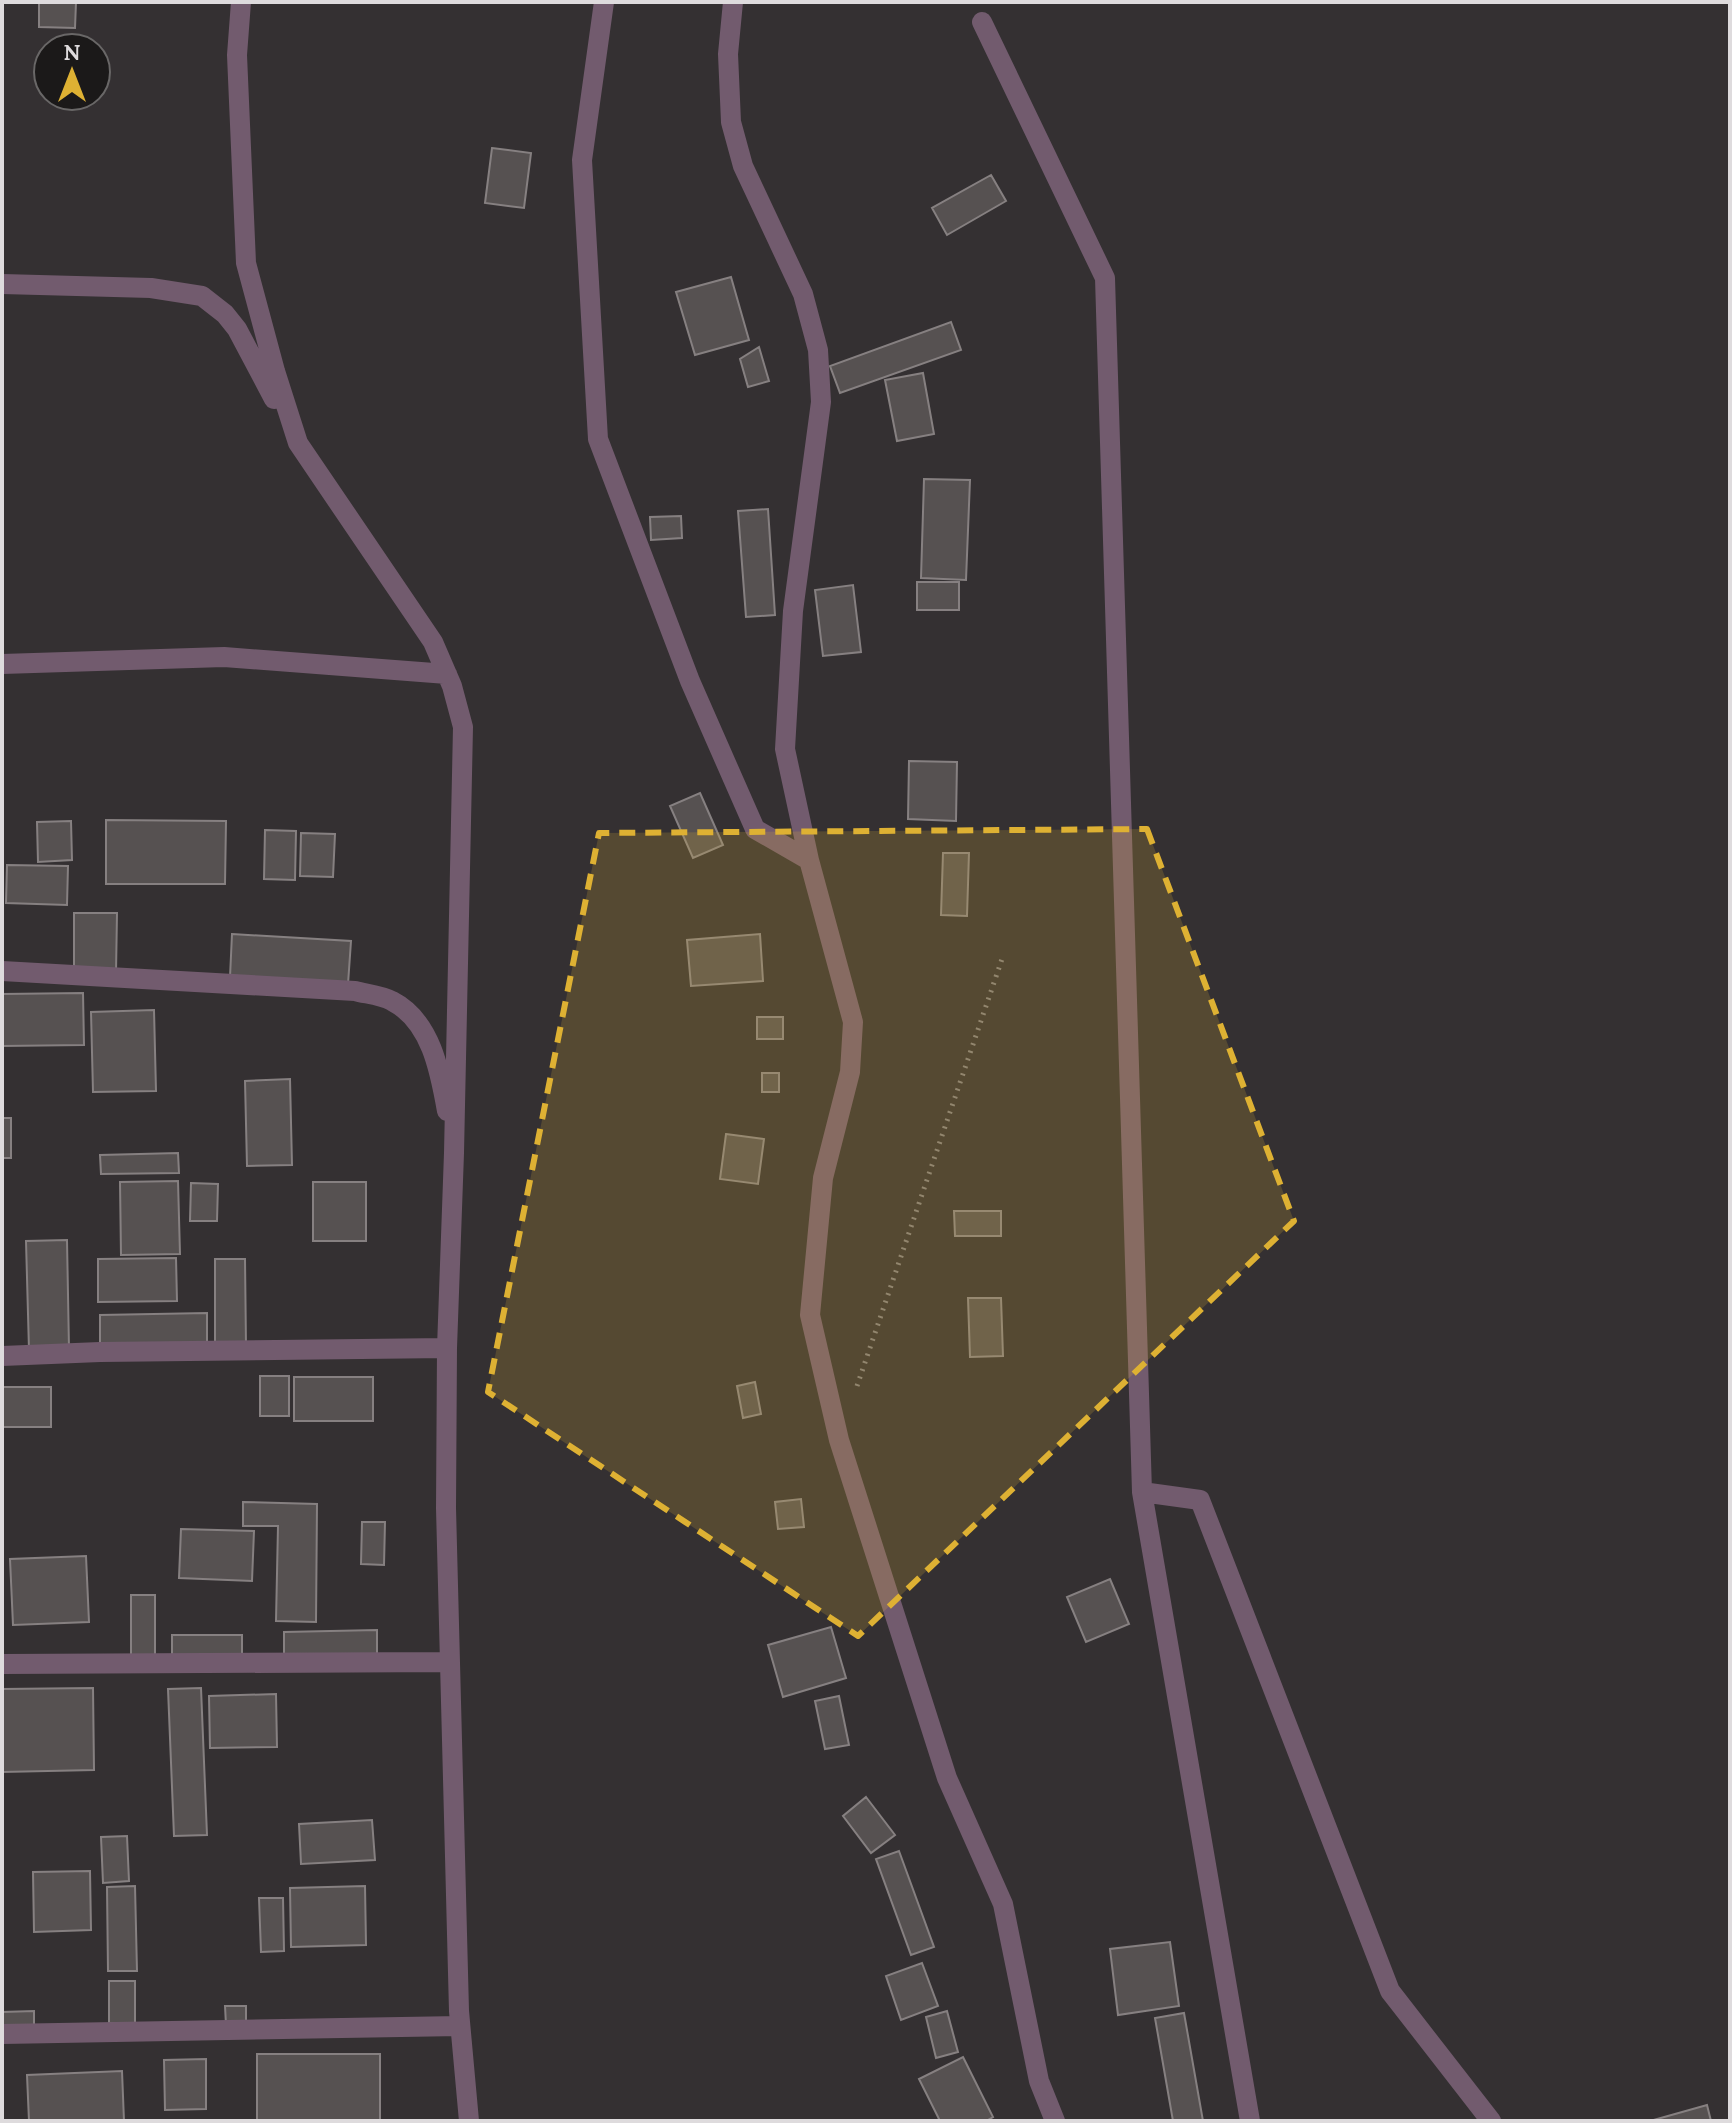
<svg xmlns="http://www.w3.org/2000/svg" width="1732" height="2123" font-family="Lora,serif">
<rect width="100%" height="100%" fill="#343032"/>
<!-- building -->
<path fill="#565151" stroke="#868081" stroke-width="2" d="M39,2H76L75,28L39,27Z
M492,148L531,153L524,208L485,203Z
M991,175L1006,201L947,235L932,208Z
M731,277L749,340L695,355L676,292Z
M951,322L961,350L840,393L830,366Z
M759,347L769,381L748,387L740,359Z
M923,373L934,434L897,441L885,380Z
M924,479L970,480L966,580L921,578Z
M768,509L775,615L746,617L738,511Z
M681,516L682,538L651,540L650,517Z
M917,582H959V610H917Z
M853,585L861,652L823,656L815,590Z
M909,761L957,762L956,821L908,819Z
M700,793L723,845L693,858L670,806Z
M106,820L226,821L225,884H106Z
M71,821L72,860L38,862L37,822Z
M265,830L296,831L295,880L264,879Z
M301,833L335,834L333,877L300,876Z
M943,853H969L967,916L941,915Z
M7,865L68,866L67,905L6,903Z
M74,913H117L116,973L74,972Z
M232,934L351,941L348,984L230,977Z
M760,934L763,981L691,986L687,940Z
M83,993L84,1045L2,1046V994Z
M154,1010L156,1091L93,1092L91,1012Z
M757,1017H783V1039H757Z
M762,1073H779V1092H762Z
M290,1079L292,1165L247,1166L245,1081Z
M2,1118H11V1158H2Z
M726,1134L764,1139L758,1184L720,1179Z
M178,1153L179,1173L101,1174L100,1155Z
M178,1181L180,1254L121,1255L120,1182Z
M313,1182H366V1241H313Z
M191,1183L218,1184L217,1221H190Z
M954,1211H1001V1236H955Z
M67,1240L69,1349L29,1350L26,1241Z
M176,1258L177,1301L98,1302V1259Z
M215,1259H245L246,1346H215Z
M968,1298H1001L1003,1356L970,1357Z
M207,1313V1347L100,1349V1315Z
M260,1376H289V1416H260Z
M294,1377H373V1421H294Z
M755,1382L761,1414L743,1418L737,1386Z
M2,1387H51V1427H2Z
M801,1499L804,1527L778,1529L775,1502Z
M243,1502L317,1504L316,1622L276,1621L278,1526H243Z
M362,1522H385L384,1565L361,1564Z
M181,1529L254,1531L252,1581L179,1578Z
M86,1556L89,1622L13,1625L10,1559Z
M1110,1579L1129,1624L1086,1642L1067,1597Z
M131,1595H155V1659H131Z
M831,1627L846,1678L783,1697L768,1645Z
M377,1630V1659L284,1661V1632Z
M172,1635H242V1660L172,1659Z
M93,1688L94,1770L2,1772V1689Z
M201,1688L207,1835L174,1836L168,1689Z
M276,1694L277,1747L210,1748L209,1696Z
M839,1696L849,1745L825,1749L815,1701Z
M866,1797L895,1835L871,1853L843,1816Z
M372,1820L375,1860L301,1864L299,1824Z
M127,1836L129,1881L103,1883L101,1837Z
M899,1851L934,1947L911,1955L876,1859Z
M90,1871L91,1930L34,1932L33,1872Z
M135,1886L137,1971H108L107,1887Z
M365,1886L366,1945L291,1947L290,1888Z
M259,1898H283L284,1951L261,1952Z
M1170,1942L1179,2006L1118,2015L1110,1949Z
M922,1963L938,2006L901,2020L886,1976Z
M109,1981H135V2023H109Z
M225,2006H246V2024L226,2025Z
M34,2011V2030L2,2031V2012Z
M947,2011L958,2052L936,2058L926,2017Z
M1184,2013L1203,2121H1173L1155,2018Z
M257,2054H380V2121H257Z
M963,2057L993,2117L986,2121H940L919,2079Z
M206,2059V2109L165,2110L164,2060Z
M122,2071L124,2121H29L27,2075Z
M1707,2105L1711,2121H1650Z"/>
<g fill="none" stroke-linecap="round" stroke-linejoin="round">
<!-- path -->
<path stroke="#807c7e" stroke-width="5" stroke-dasharray="2 6" stroke-linecap="butt" d="M857,1386L1002,959"/>
<!-- minor -->
<path stroke="#725b6e" stroke-width="20" d="M241,2L237,55L246,263L275,371L298,443L433,642L452,686L463,727L454,1153L447,1348L446,1508L459,2011L469,2121
M604,2L582,160L598,439L690,681L755,829L809,860
M733,2L728,54L731,122L743,166L803,294L818,350L821,402L793,611L785,749L809,860L853,1022L850,1072L823,1178L810,1315L839,1440L947,1778L1003,1904L1039,2081L1055,2121
M982,22L1105,278L1142,1492L1250,2121
M2,284L151,288L202,296L225,314L237,329L274,399
M2,664L224,657L447,674
M2,971L355,991C366,994 381,995 392,1001C431,1021 440,1071 447,1111
M2,1356L100,1352L447,1348
M1142,1492L1200,1500L1390,1991L1491,2121
M2,1664L450,1662
M2,2034L460,2026"/>
</g>
<!-- marked area -->
<path fill="#deb133" fill-opacity="0.2" stroke="#deb133" stroke-width="6" stroke-dasharray="16 10" stroke-linejoin="round" d="M1147,829L1294,1221L858,1636L488,1392L599,833Z"/>
<!-- border -->
<rect width="1732" height="2123" fill="none" stroke="#dedbdd" stroke-width="8"/>
<!-- north arrow -->
<g transform="translate(72 72)"><circle r="38" fill="#1b1919" stroke="#696767" stroke-width="2"/>
<path d="M0-6L14 30L0 20L-14 30Z" fill="#deb133"/>
<text y="-12" font-size="22" font-weight="bold" text-anchor="middle" fill="#dedbdd">N</text>
</g>
</svg>
